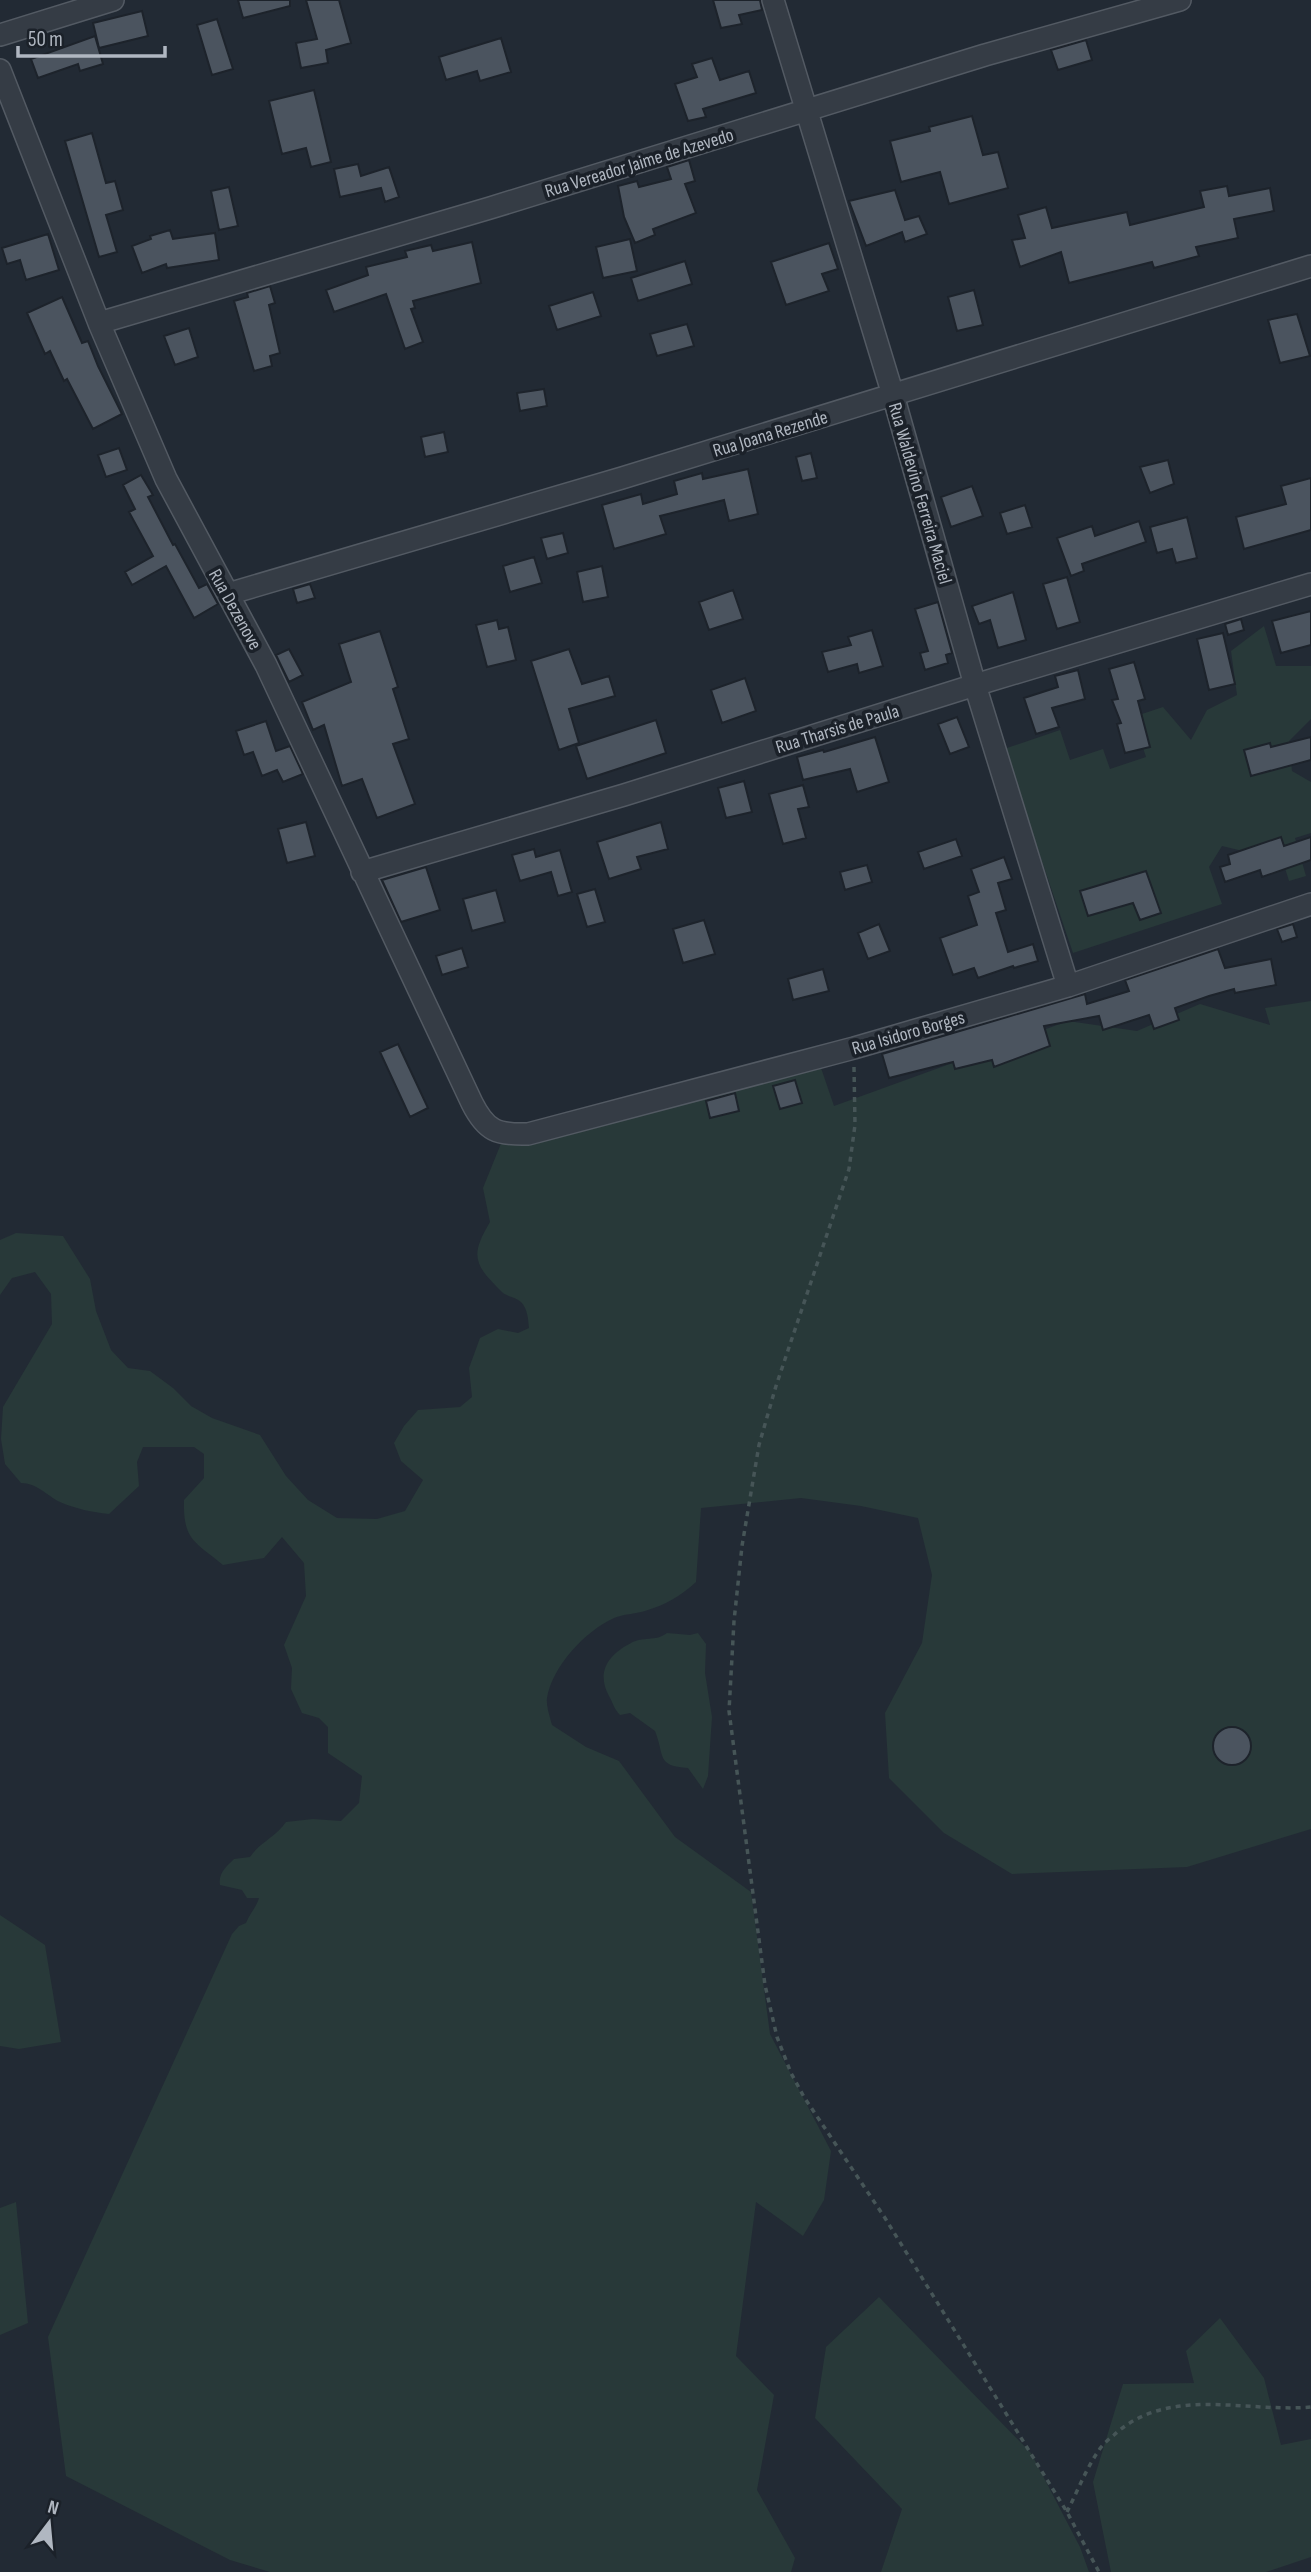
<svg xmlns="http://www.w3.org/2000/svg" width="1311" height="2572" font-family="'Sofia Sans Condensed',sans-serif">
<rect width="100%" height="100%" fill="#222a34"/>
<!-- green -->
<path fill="#283939" d="M1264,626L1276,666H1311V719L1289,741L1292,771L1311,782V833L1295,838L1306,876L1289,881L1277,842L1243,851L1222,846L1209,867L1222,904L1073,953L1004,749L1060,730L1070,760L1103,749L1110,769L1146,757L1133,717L1163,707L1191,740L1207,710L1237,695L1231,651Z
M1311,1001V1829L1187,1867L1012,1874L944,1833L889,1778L885,1713L922,1643L932,1575L918,1518L861,1506L801,1498L701,1508L696,1582C681,1596 665,1605 645,1611C635,1614 623,1614 614,1618C585,1631 552,1667 547,1698C546,1706 550,1717 552,1725L586,1747L619,1761L675,1837L751,1892L770,2034L831,2151L824,2200L803,2236L756,2202L736,2356L774,2395L757,2490L795,2558L791,2572H270L230,2560L66,2476L48,2337L232,1934L239,1926L246,1923C250,1913 256,1908 259,1898H247L242,1890L220,1885C218,1873 227,1866 234,1859L250,1857C260,1842 276,1837 286,1822L313,1819L341,1821L359,1803L362,1776L328,1753V1727L319,1718L302,1713L291,1689L292,1668L284,1645L306,1596L304,1563L282,1537L264,1558L223,1565C194,1541 183,1540 184,1500L204,1478V1454L194,1447H143L137,1462L139,1486L109,1514C92,1512 76,1509 60,1502C46,1495 37,1483 21,1483L5,1464L1,1439L3,1407L52,1324L51,1294L35,1272L12,1278L0,1295V1240L16,1233L63,1236L90,1279L96,1311L111,1350L128,1368L150,1371L173,1388L191,1406L212,1418L260,1435L286,1476L308,1500L337,1518L377,1519L405,1511L423,1480L401,1461L394,1443L404,1426L418,1410L460,1407L472,1397L469,1368L480,1338L498,1329L518,1333L529,1328C528,1320 528,1309 521,1302C516,1297 507,1297 502,1292C475,1265 469,1257 490,1222L483,1188L502,1141L819,1062L834,1106L1068,1021L1137,1031L1200,1004L1270,1025L1265,1008Z
M667,1633L690,1635L698,1633L706,1644L705,1673L712,1717L708,1776L703,1789L688,1768C656,1766 665,1756 655,1731L630,1713L620,1715C614,1709 613,1703 609,1696C596,1672 608,1655 631,1643C643,1636 655,1642 667,1633Z
M0,1915L45,1945L61,2042L19,2049L0,2046Z
M16,2202L28,2323L0,2335V2208Z
M879,2297L1031,2453L1080,2547L1089,2572H881L902,2509L815,2418L826,2347Z
M1220,2318L1264,2378L1281,2445L1311,2439V2557L1266,2572H1111L1093,2482L1123,2384L1194,2383L1186,2351Z"/>
<!-- building -->
<path fill="#4b545f" stroke="#1d232b" stroke-width="2" d="M238,0H290V6L243,18Z
M306,0H339L351,43L326,50L328,63L301,68L296,43L317,39Z
M713,0H760L762,10L739,15L742,24L721,28Z
M142,11L148,36L99,48L93,23Z
M217,19L233,69L212,75L197,25Z
M95,36L103,64L80,71L78,64L38,78L31,59Z
M501,38L511,72L480,81L477,71L446,80L439,57Z
M1086,40L1092,60L1058,70L1051,50Z
M712,58L720,80L749,71L756,93L703,109L706,117L688,121L675,84L697,77L692,64Z
M314,90L331,162L311,167L306,148L282,154L269,101Z
M972,116L983,155L998,152L1008,188L949,204L940,172L901,182L890,141L930,131L929,127Z
M92,133L106,183L115,181L123,210L106,215L117,252L99,257L65,141Z
M689,160L695,181L685,184L696,213L653,229L655,235L635,243L624,217L618,186L637,181L639,187L671,179L667,167Z
M358,164L361,176L389,167L399,197L385,202L381,188L340,197L334,169Z
M1227,186L1229,196L1270,188L1274,211L1234,219L1238,238L1196,247L1199,256L1154,268L1152,262L1069,283L1061,252L1020,267L1012,240L1025,238L1018,215L1046,207L1052,228L1127,212L1130,225L1204,207L1200,191Z
M229,187L238,226L219,230L211,191Z
M895,190L905,220L919,216L927,234L905,242L902,232L866,246L849,201Z
M170,230L173,239L215,233L219,260L167,268L166,264L142,273L132,246L151,239L150,236Z
M48,234L59,270L26,280L20,260L7,264L2,248Z
M630,239L637,271L603,278L596,247Z
M472,242L481,283L413,301L415,308L411,309L423,342L405,349L386,294L334,312L326,290L368,275L366,267L407,257L405,251L431,245L433,251Z
M829,243L838,269L822,274L829,291L786,305L771,262Z
M685,261L692,284L638,301L631,278Z
M270,286L275,303L269,305L280,353L270,356L272,366L254,371L234,301L248,297L247,293Z
M974,290L983,325L957,331L948,297Z
M593,292L601,316L557,330L549,306Z
M62,297L82,343L88,341L98,366L122,414L93,429L67,379L64,381L50,351L45,354L27,313Z
M1297,314L1310,356L1280,363L1268,320Z
M687,324L694,346L657,356L650,334Z
M189,328L198,357L175,365L164,336Z
M544,389L547,406L520,411L517,393Z
M444,432L448,452L425,457L421,437Z
M119,448L127,470L106,477L98,455Z
M811,453L817,478L802,481L796,457Z
M1168,460L1174,484L1150,493L1140,467Z
M748,469L758,514L729,521L724,500L660,516L666,534L614,549L602,505L641,494L643,504L677,494L674,481L702,473L703,479Z
M141,475L153,495L148,497L173,545L175,544L199,588L207,584L218,604L194,618L166,566L132,585L125,572L153,556L129,512L135,509L123,485Z
M1311,478V530L1244,549L1236,517L1286,504L1281,486Z
M972,486L983,516L951,527L941,497Z
M1025,505L1032,527L1007,534L1000,513Z
M1187,517L1197,558L1176,563L1172,549L1157,553L1150,527Z
M1139,521L1146,542L1082,564L1084,571L1071,576L1057,538L1092,526L1095,536Z
M563,533L568,553L547,559L541,538Z
M534,557L542,583L510,592L503,566Z
M602,566L608,597L583,602L577,572Z
M1067,577L1080,622L1057,629L1043,584Z
M310,584L315,598L297,603L293,589Z
M733,590L743,619L709,630L699,602Z
M1013,592L1026,640L998,648L990,620L979,624L972,606Z
M938,602L952,653L946,655L948,663L925,670L920,653L928,651L915,609Z
M1311,611V645L1281,653L1272,621Z
M1241,619L1244,630L1228,635L1225,624Z
M497,620L499,629L508,627L516,660L487,667L476,625Z
M872,630L883,666L859,673L857,664L828,672L822,652L851,645L848,637Z
M380,631L398,687L393,689L409,739L393,744L415,804L377,818L362,779L342,786L324,725L313,730L302,702L351,682L339,644Z
M1223,633L1235,684L1209,690L1197,639Z
M289,649L303,675L289,682L276,655Z
M569,649L582,684L609,676L615,696L569,709L579,743L559,750L531,661Z
M1134,662L1145,699L1138,701L1150,747L1125,753L1117,724L1121,723L1112,700L1118,699L1109,669Z
M1078,670L1085,699L1052,708L1059,727L1036,734L1024,698L1058,687L1055,676Z
M745,678L756,711L722,723L711,690Z
M957,717L969,747L950,754L938,724Z
M656,720L666,753L587,779L576,746Z
M266,721L276,751L290,746L303,774L283,782L277,770L262,776L253,752L244,755L236,731Z
M875,737L889,782L857,792L850,769L803,780L797,757L823,750L824,752Z
M1311,737V760L1251,776L1244,750L1270,743L1271,747Z
M744,781L752,812L726,818L718,788Z
M803,785L809,807L798,809L806,838L783,844L769,794Z
M306,822L315,856L287,863L278,829Z
M661,822L668,849L637,857L641,869L609,879L597,842Z
M1281,837L1284,846L1311,837V860L1262,877L1260,870L1225,882L1220,867L1230,864L1228,855Z
M956,839L962,856L924,869L918,852Z
M534,849L536,857L560,850L572,892L558,896L551,872L520,881L512,855Z
M1004,857L1012,879L998,883L1006,910L996,913L1008,952L1033,944L1038,961L1014,968L1013,966L978,978L974,968L953,975L940,938L977,925L968,896L979,892L971,869Z
M867,865L872,882L845,890L840,872Z
M426,867L440,910L401,922L382,880Z
M1146,871L1161,913L1140,920L1133,903L1088,916L1080,891Z
M595,889L605,922L587,927L577,894Z
M496,890L505,922L472,931L463,899Z
M704,920L715,954L683,963L673,929Z
M879,924L890,951L868,959L858,933Z
M1293,924L1297,937L1282,942L1277,929Z
M462,948L468,967L442,975L436,956Z
M1218,949L1225,968L1271,959L1276,985L1235,993L1234,989L1209,996L1175,1008L1179,1020L1154,1029L1149,1015L1103,1030L1099,1016L1044,1026L1050,1046L994,1067L992,1060L955,1069L953,1062L889,1078L882,1054L1085,994L1087,1004L1129,991L1125,980Z
M823,969L829,991L793,1000L788,979Z
M398,1044L428,1108L410,1117L380,1052Z
M795,1080L802,1103L780,1109L773,1086Z
M735,1093L739,1111L710,1118L706,1101Z
M1213 1746a19 19 0 1 1 38 0a19 19 0 1 1-38 0Z"/>
<g fill="none" stroke-linecap="round" stroke-linejoin="round">
<defs>
<path id="minor" d="M773,0L893,395L975,685L1068,986
M0,35L113,0
M0,70L99,323L166,479L266,665L472,1103C486,1131 497,1135 528,1134L854,1048L1068,986L1311,904
M99,323L490,208L985,55L1180,0
M228,594L622,478L1311,266
M362,872L624,795L975,685L1311,584"/>
</defs>
<!-- minor casing -->
<use href="#minor" stroke="#535a63" stroke-width="24"/>
<!-- path -->
<path stroke="#465557" stroke-width="3.5" stroke-dasharray="5 5" stroke-linecap="butt" d="M854,1067L855,1125L849,1169L776,1386L759,1445L742,1546L734,1621L729,1711L765,1985L777,2037L791,2073L804,2097L885,2218L1067,2512L1099,2572
M1067,2512C1077,2492 1086,2469 1099,2450C1103,2444 1109,2439 1114,2435C1168,2385 1246,2413 1311,2407"/>
<!-- minor -->
<use href="#minor" stroke="#353c45" stroke-width="21"/>
</g>
<g text-anchor="middle" stroke-width="7" stroke-linejoin="round" paint-order="stroke">
<!-- street labels -->
<g font-size="19" fill="#b0b7c1" stroke="#1b2129">
<text transform="translate(639 162) rotate(-17)" y="7">Rua Vereador Jaime de Azevedo</text>
<text transform="translate(770 433) rotate(-17)" y="7">Rua Joana Rezende</text>
<text transform="translate(921 493) rotate(74)" y="7">Rua Waldevino Ferreira Maciel</text>
<text transform="translate(236 609) rotate(61)" y="7">Rua Dezenove</text>
<text transform="translate(837 728) rotate(-17)" y="7">Rua Tharsis de Paula</text>
<text transform="translate(908 1032) rotate(-16)" y="7">Rua Isidoro Borges</text>
</g>
</g>
<!-- north arrow -->
<g transform="translate(49 2523) rotate(16)" stroke="#1b2129" stroke-width="5" paint-order="stroke">
<path d="M0-5L12 26L0 18L-12 26Z" fill="#b0b7c1"/>
<text y="-10" font-size="19" font-weight="bold" text-anchor="middle" fill="#b0b7c1">N</text>
</g>
<!-- scale -->
<path d="M18 46v10h147v-10" fill="none" stroke="#b0b7c1" stroke-width="3.5"/>
<text x="28" y="46" font-size="21" fill="#b0b7c1" stroke="#1b2129" stroke-width="5" paint-order="stroke">50 m</text>
</svg>
